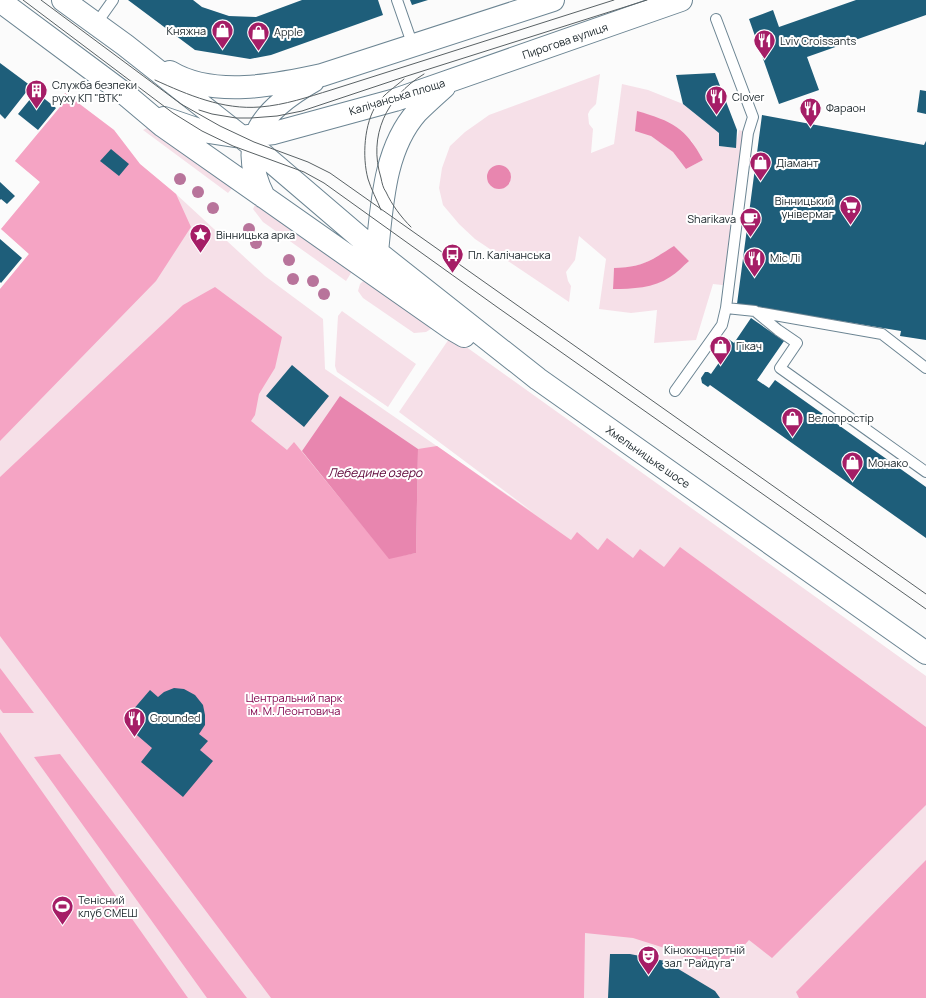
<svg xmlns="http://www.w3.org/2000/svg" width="926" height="998" font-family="Manrope,sans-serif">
<rect width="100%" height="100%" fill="#fbfbfb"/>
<!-- green -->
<path fill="#f6e0e8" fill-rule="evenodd" d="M600,74L596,104L590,110L588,114L589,124L593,129L591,153L614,144L622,84L648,90L683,104L719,133V146L735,148L739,130L748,133L731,286L713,284L696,340L654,343L657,310L631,313L599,309L606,259L579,236L575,260L566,272L568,281L571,286L569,302L475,239L459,224L443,205L439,188L442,168L450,146L465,132L482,120L489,115ZM651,136L691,140L703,160L686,169L673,152ZM501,165L508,169L490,185L487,177ZM658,256L613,289L614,268C634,267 641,266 658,256Z
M65,93L114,130L140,164L176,194L265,276L323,319L325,369L534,513L399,412L451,336L926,676V998H0V289L29,254L1,229L40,182L15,161L60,107Z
M148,125L234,186L228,193L143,130L147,128Z
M257,201L351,269V273L346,281L263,222L253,209Z
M366,278L434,327L426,332L414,333L363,298L358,291L360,284Z
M342,311L416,364L388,407L337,372L335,366L338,316Z"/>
<!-- forest -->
<path fill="#f5a4c4" d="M65,93L114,130L140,164L176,194L191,227L156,281L0,441V289L29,254L1,229L40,182L15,161L60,107Z
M215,287L282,337L275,368L259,394L255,415L251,421L287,450L294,442L389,558L416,553L418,449L437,446L571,540L577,532L598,550L607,538L633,558L640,549L664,567L680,547L926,727V805L772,958L749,940L723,969L712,970L698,965L674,951L633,938L585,933L584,998H271L0,636V477L183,305Z
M0,668L34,713H3L0,709Z
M0,732L188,998H0Z
M60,754L247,998H207L34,757Z
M926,860V998H799L796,992Z"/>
<!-- water -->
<path fill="#e886af" d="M637,111C672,121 686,128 703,160L686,169L673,152L651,136L635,131Z
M487 177a12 12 0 1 1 24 0a12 12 0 1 1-24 0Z
M674,246L689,261C683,266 677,273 670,277C654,288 632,289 613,289L614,268C643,267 650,261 674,246Z
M340,396L418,449L416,553L389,559L302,451Z"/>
<!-- building -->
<path fill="#1e5e7a" d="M128,0H193L202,7L229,16L256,17L302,0H378L383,15L271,55L250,59L195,50Z
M410,0H428L412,5Z
M856,0H926V15L807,57L819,90L779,104L749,19L773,10L779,27Z
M0,63L31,86L5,119L0,114Z
M715,73L737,130L736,148L719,146V133L683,104L676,75Z
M920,90L926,91V114L917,112Z
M36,92L56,108L38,130L18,114Z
M762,115L924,145L926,141V340L900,336L901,331L737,304Z
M111,149L129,164L119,176L100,161Z
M0,182L15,196L7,204L1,199L0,200Z
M0,239L22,258L1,283L0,282Z
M751,318L784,341L757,380L769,388L775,380L926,487V538L710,385L708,387L702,383L701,378L705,372H708L711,374L725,354L719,350L727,338L734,343Z
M292,365L329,396L304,427L266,396Z
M174,688L184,689L195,695L203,705L205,715V725L199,734L208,741L200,750L213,761L183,797L141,762L152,748L131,730L141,719L132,711L150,690L158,697L164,692Z
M610,954H630L665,961L715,991L720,998H608Z"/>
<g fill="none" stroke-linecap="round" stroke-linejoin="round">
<defs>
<path id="service" d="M397,0L413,46
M96,24L113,0
M726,308L755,311L778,330L797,343L780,368L926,472
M757,312L882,334L926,368
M675,391L722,325L726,308L748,133L753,117L716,19"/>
<path id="secondary" d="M63,0L125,45L253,146L377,252L538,379L926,653
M0,1L125,94L163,126L452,329L464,336
M170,72C213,98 276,85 322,75L553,0
M164,118L202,131L241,137L274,133L395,100L681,0
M264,197C235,140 264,109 313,81
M377,252C382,205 384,149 417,112C426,103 435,95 444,87"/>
</defs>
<!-- service casing -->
<use href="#service" stroke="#6c8593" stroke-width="12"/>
<!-- secondary casing -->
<use href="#secondary" stroke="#6c8593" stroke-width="24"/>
<!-- service -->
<use href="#service" stroke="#fff" stroke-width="10"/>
<!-- secondary -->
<use href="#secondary" stroke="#fff" stroke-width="22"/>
<!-- tram -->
<path stroke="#596164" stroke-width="1" d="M23,0L173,113L202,131L233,146L304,172L324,183L497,307L926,609
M41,0L181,104L220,126L254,142L308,162L330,173L926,594
M155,80C188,95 223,110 260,107C285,105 308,97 331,90L614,0
M199,110L212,114L236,118H251L277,116L302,111L407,76L647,0
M381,210C377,200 371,189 368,179C362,157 364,123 377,104C384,94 395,87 404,79
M411,227C401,217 392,205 386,192C383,188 382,183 381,178C368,136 386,97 424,74"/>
</g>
<!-- trees -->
<g fill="#b8749b">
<circle cx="180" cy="179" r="6"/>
<circle cx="198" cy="192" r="6"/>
<circle cx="213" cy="208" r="6"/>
<circle cx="249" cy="229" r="6"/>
<circle cx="256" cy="243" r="6"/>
<circle cx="289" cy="260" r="6"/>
<circle cx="293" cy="279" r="6"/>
<circle cx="313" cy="281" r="6"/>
<circle cx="324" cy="294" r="6"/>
</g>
<!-- icons -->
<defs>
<symbol id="shop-pin" viewBox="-11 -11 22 30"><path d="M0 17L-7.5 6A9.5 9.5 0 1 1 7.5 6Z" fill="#a51d66" stroke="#fff"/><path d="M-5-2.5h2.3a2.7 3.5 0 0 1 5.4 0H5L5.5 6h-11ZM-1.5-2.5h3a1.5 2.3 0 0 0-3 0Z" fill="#fff"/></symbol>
<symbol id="restaurant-pin" viewBox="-11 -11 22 30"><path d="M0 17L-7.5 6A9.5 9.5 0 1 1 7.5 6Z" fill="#a51d66" stroke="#fff"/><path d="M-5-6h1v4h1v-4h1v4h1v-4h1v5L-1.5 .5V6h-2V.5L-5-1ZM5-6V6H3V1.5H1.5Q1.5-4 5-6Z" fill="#fff"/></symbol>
<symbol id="building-pin" viewBox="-11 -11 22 30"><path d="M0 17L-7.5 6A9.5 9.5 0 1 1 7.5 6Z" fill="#a51d66" stroke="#fff"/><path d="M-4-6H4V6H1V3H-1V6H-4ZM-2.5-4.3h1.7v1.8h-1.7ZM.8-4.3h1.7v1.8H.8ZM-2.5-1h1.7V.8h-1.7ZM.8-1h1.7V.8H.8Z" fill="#fff"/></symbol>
<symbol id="supermarket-pin" viewBox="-11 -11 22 30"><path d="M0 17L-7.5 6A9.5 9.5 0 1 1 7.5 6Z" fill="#a51d66" stroke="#fff"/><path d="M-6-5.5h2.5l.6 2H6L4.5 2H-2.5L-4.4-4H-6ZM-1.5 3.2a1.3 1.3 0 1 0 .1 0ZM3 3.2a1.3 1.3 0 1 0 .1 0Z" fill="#fff"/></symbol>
<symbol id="cafe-pin" viewBox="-11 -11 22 30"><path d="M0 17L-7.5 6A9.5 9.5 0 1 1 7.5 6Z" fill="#a51d66" stroke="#fff"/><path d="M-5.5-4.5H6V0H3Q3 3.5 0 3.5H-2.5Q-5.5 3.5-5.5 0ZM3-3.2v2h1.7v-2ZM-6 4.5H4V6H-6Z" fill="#fff"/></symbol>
<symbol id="sight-pin" viewBox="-11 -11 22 30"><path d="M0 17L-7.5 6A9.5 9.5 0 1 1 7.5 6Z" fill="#a51d66" stroke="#fff"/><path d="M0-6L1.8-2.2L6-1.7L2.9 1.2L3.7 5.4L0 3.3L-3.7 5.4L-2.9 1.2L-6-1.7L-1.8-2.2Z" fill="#fff"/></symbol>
<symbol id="bus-pin" viewBox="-11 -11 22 30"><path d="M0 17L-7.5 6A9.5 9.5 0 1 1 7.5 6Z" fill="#a51d66" stroke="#fff"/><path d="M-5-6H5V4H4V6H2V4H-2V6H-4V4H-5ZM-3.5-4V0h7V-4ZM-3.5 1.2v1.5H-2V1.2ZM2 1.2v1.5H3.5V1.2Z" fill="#fff"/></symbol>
<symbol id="stadium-pin" viewBox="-11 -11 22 30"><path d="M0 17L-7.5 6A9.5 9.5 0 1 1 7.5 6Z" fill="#a51d66" stroke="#fff"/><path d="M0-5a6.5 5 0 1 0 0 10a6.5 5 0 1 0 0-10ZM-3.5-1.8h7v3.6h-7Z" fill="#fff"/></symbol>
<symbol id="theatre-pin" viewBox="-11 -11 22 30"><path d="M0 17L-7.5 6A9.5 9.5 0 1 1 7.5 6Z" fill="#a51d66" stroke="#fff"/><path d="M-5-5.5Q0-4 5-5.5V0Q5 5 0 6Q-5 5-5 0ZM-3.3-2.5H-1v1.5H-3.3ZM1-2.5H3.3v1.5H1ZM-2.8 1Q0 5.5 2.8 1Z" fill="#fff"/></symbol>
</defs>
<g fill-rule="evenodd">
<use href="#shop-pin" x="210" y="18" width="25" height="34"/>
<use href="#shop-pin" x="246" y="20" width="25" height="34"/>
<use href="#restaurant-pin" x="752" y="28" width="25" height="34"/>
<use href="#building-pin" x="24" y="78" width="25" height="34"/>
<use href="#restaurant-pin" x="704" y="84" width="25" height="34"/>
<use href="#restaurant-pin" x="798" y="96" width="25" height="34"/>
<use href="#shop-pin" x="748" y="150" width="25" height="34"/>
<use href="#supermarket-pin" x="838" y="194" width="25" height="34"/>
<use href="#cafe-pin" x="738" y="206" width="25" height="34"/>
<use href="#sight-pin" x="188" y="222" width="25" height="34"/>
<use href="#bus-pin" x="440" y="242" width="25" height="34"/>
<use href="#restaurant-pin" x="742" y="246" width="25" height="34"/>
<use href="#shop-pin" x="708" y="334" width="25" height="34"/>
<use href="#shop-pin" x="780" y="406" width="25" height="34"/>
<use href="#shop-pin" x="840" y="450" width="25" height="34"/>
<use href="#restaurant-pin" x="122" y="706" width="25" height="34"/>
<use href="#stadium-pin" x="50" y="894" width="25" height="34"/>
<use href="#theatre-pin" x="636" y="944" width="25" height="34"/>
</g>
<g text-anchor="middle" stroke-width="4" stroke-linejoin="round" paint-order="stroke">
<!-- poi labels -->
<g font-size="11" fill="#192429" stroke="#fff" text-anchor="start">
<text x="206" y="35" text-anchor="end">Княжна</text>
<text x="274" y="36">Apple</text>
<text x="780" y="45">Lviv Croissants</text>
<text x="52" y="89">Служба безпеки<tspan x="52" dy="13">руху КП "ВТК"</tspan></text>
<text x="732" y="101">Clover</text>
<text x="826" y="112">Фараон</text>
<text x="776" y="167">Діамант</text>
<text x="834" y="205" text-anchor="end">Вінницький<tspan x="834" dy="13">універмаг</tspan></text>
<text x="736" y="223" text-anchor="end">Sharikava</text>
<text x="216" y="239">Вінницька арка</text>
<text x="468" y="259">Пл. Калічанська</text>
<text x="770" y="262">Міс Лі</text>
<text x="736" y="350">Гікач</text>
<text x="808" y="422">Велопростір</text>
<text x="868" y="467">Монако</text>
<text x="150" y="722">Grounded</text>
<text x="78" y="904">Тенісний<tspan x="78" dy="13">клуб СМЕШ</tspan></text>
<text x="664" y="954">Кіноконцертній<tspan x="664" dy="13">зал "Райдуга"</tspan></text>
</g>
<!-- street labels -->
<g font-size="11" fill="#192429" stroke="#fff">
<text transform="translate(565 41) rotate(-19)" y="4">Пирогова вулиця</text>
<text transform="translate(397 97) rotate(-17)" y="4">Калічанська площа</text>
<text transform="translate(648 457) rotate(35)" y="4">Хмельницьке шосе</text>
</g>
<!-- park labels -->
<g font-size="11" fill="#81054d" stroke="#fff">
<text x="294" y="702">Центральний парк<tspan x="294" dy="13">ім. М. Леонтовича</tspan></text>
</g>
<!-- water labels -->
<g font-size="12" font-style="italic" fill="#5b0035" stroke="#fff">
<text x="375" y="477">Лебедине озеро</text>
</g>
</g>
</svg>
